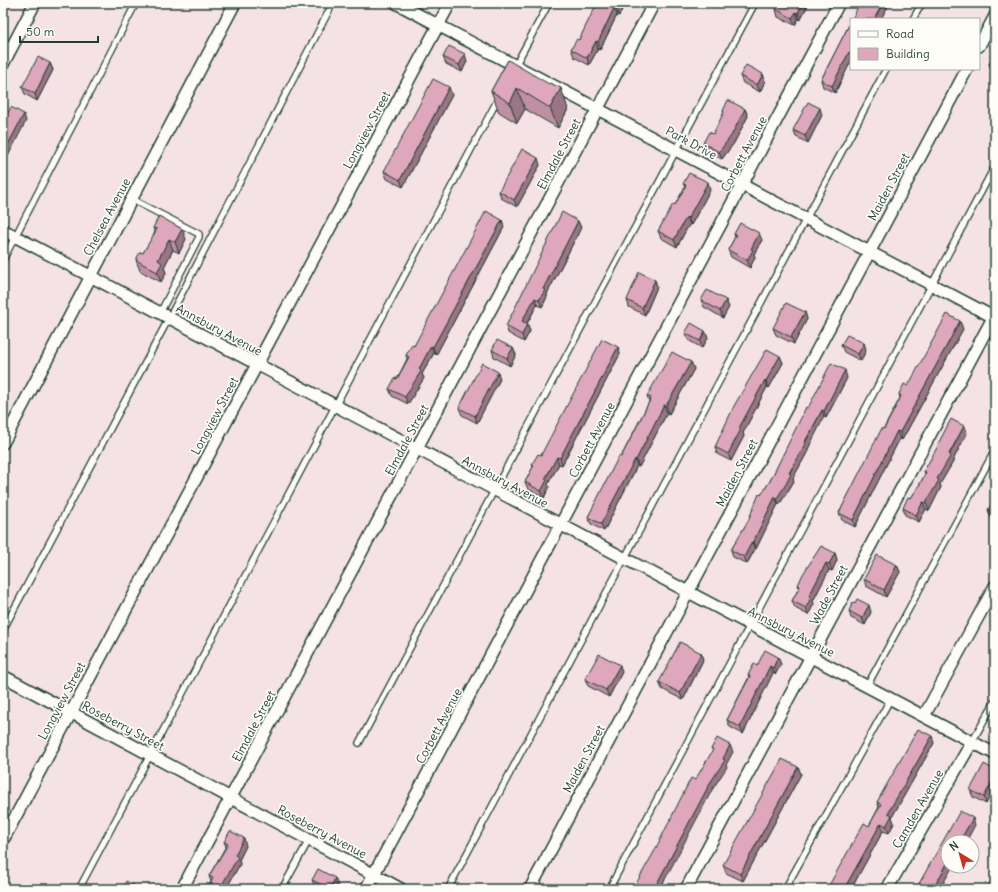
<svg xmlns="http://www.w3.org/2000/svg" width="998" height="892" font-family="Delius,sans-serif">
<rect width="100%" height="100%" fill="#f4e2e5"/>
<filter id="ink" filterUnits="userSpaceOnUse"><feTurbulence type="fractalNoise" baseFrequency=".025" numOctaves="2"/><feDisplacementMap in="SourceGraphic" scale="8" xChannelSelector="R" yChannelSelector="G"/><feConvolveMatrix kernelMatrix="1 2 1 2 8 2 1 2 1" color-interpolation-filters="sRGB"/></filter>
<g filter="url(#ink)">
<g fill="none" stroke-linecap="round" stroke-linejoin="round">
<defs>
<path id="lane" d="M913,19L922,3
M515,66L549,3
M131,199L199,234V237L160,313
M3,260L136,3
M3,630L169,318L333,3
M867,686L995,450
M972,742L995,701
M359,743L755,3
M79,889L499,97
M282,889L309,840
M448,889L886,69
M609,889L995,166
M785,889L891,698
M991,889L995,882"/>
<path id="street" d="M396,3L995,318
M979,46L995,16
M3,64L35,3
M3,230L995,754
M3,443L235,3
M3,676L401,889
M924,716L995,586
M3,840L450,3
M182,889L654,3
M366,889L839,3
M530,889L967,69
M686,889L995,314
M887,889L972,742"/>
</defs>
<!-- lane casing -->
<use href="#lane" stroke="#1f3d34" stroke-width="8"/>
<!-- street casing -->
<use href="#street" stroke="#1f3d34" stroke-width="14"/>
<!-- lane -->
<use href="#lane" stroke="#fdfcf7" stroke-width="5.5"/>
<!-- street -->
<use href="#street" stroke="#fdfcf7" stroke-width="11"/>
</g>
<!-- wall -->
<path fill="#bf90a2" stroke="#1f3d34" d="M599,3H625L619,16L617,15L600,50L598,49L589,65L574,57L571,49L579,40Z
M809,3L800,20L798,19L795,25L778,17L776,9Z
M851,21V61L835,93L823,87L821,80Z
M995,48V73L992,71L989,64L992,60L991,57Z
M443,57L467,61L462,72L446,64Z
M508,60L568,109L558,128L525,109L517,123L499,112L491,91Z
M50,63L53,70L37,101L25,94L22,87Z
M763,74L765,81L760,92L743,83L740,76Z
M452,95L403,187L387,179L384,171Z
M745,109L748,116L734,143L722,159L705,151L703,143L713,134L724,114L723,111Z
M822,115L808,143L796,137L793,130Z
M540,165L517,207L501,198L499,191Z
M683,184L710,190L691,225L690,224L686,230L677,247L661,238L658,231L675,205L685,187Z
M502,220L504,227L436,355L434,353L422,374L424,378L408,404L392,396L389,389L397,379L407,359L406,355L414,346Z
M578,221L581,228L547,294V297L542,307L537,305L527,324L530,331L524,342L508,333L506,326Z
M153,228L186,239L179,253L173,250L164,267L166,273L161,282L140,271L136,260L143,253L155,233Z
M734,234L762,240L754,254L755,257L750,268L731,257L728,250L735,237Z
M655,280L657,287L645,315L629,307L627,300Z
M701,300L729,307L723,318L704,307Z
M805,312L807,319L794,344L776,335L773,328Z
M963,329L902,440L900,438L855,527L842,520L839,513L900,398L899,394Z
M705,331L708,338L702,348L688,340L685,333Z
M864,343L866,350L861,361L844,352L841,345Z
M618,347L620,354L562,465L559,464L548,484L549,487L544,498L528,489L525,482L533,467L532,464L541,455Z
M513,348L516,355L510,366L494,357L492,350Z
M780,356L783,363L769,388L767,387L743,433L744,436L731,461L717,454L715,447Z
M691,362L694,369L669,414L667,413L639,467L637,466L604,531L591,524L588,517L621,457L649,402L647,396Z
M847,378L826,418L824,417L814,436L808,449V451L793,478L794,481L788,491L779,505L778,504L756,549H755L747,564L733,557L731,550L748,521L761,495L770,481L808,408Z
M500,379L477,423L462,415L459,408Z
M967,433L953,460V462L940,484L941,487L929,511L926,509L919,522L905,515L903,508L911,498L919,486L925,474L924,471L939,446L938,444Z
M995,498V520L991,518L988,510Z
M835,553L837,560L832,571L829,570L813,601L814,604L808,615L795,608L792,601L799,588L798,585Z
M897,565L900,572L886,597L866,586L864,579Z
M849,611L871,612L865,625L851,618Z
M701,653L703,660L683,700L662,689L659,682Z
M781,664L775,675L773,673L743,734L730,727L727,720L749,677L748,675L757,666Z
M622,672L609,697L588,686L585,679Z
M934,743L892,817L894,823L889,833L883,831L851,889H827L869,826L879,807L877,802Z
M798,767L801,774L743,881L726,873L723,865Z
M995,770L986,804L973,797L970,790Z
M224,842L246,846L239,860L240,864L226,889H208L211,882L209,876L226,846Z
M312,880L338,886L336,889H319L315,887Z"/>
<!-- shaded-wall -->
<path fill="#9b7584" stroke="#1f3d34" d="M619,3H625L619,16L616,9Z
M803,3H809L800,20L798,13Z
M883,3H890L881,19H874Z
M614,8L617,15L600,50L598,42Z
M796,12L798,19L795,25L792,18Z
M596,41L598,49L589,65L587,58Z
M849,52L851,57V61L835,93L832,86Z
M465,54L467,61L462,72L459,65Z
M50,63L53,70L37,101L35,94Z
M763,74L765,81L760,92L757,85Z
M449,87L452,95L403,187L400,180Z
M517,88L525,109L517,123L510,103Z
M561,88L568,109L558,128L550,108Z
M820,108L822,115L808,143L805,136Z
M745,109L748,116L734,143L722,159L719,152Z
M24,114L26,121L3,166V154Z
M538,158L540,165L517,207L514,200Z
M708,182L710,190L691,225L688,218Z
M687,217L690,224L686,230L677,247L674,240L683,223Z
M502,220L504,227L436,355L433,347Z
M578,221L581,228L547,294V297L542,307L539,300L543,289Z
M182,229L186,239L179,253L175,242Z
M759,233L762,240L754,254L755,257L750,268L747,260L751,249Z
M169,239L173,250L164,267L166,273L161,282L157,272L158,260Z
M655,280L657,287L645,315L642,308Z
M535,298L537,305L524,328L522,321Z
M726,300L729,307L723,318L720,311Z
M805,312L807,319L794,344L791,337Z
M960,321L963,329L902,440L900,432Z
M527,324L530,331L524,342L522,335Z
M705,331L708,338L702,348L700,341Z
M864,343L866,350L861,361L858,354Z
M431,346L434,353L422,374L424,378L408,404L405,397L419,369Z
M618,347L620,354L562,465L560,458Z
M513,348L516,355L510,366L507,358Z
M780,356L783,363L769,388L766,381Z
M691,362L694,369L669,414L666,406Z
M845,370L847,378L826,418L824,411Z
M498,372L500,379L477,423L475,416Z
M765,380L767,387L743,433L744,436L731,461L728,454L739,428Z
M664,405L667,413L639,467L636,460Z
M822,410L824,417L808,449V451L793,478L794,481L788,491L779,505L777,498Z
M964,426L967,433L953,460V462L940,484L941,487L929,511L926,503L937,479Z
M897,431L900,438L855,527L853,520Z
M557,457L559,464L548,484L549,487L544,498L541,491L545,479Z
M635,459L637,466L604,531L601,524Z
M775,497L778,504L756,549L753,542Z
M923,502L926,509L919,522L916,515Z
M752,542L755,549L747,564L744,557Z
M835,553L837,560L832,571L829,564Z
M826,563L829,570L813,601L814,604L808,615L806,608L809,596Z
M897,565L900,572L886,597L884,590Z
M869,605L871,612L865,625L862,618Z
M701,653L703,660L683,700L680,693Z
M778,657L781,664L775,675L773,668Z
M620,665L622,672L609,697L606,690Z
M770,666L773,673L743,734L740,727Z
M932,736L934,743L892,817L894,823L889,833L886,826L888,813Z
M730,745L733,752L726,765L727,767L712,790L660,889H654Z
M798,767L801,774L743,881L740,874Z
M995,776V788L986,804L984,797Z
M973,818L975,825L966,842H959Z
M881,823L883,831L851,889H844Z
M244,838L246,846L239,860L240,864L226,889H220V888L235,855Z
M948,862V866H953L940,889H933Z
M335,878L338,886L336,889H330Z"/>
<!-- building -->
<path fill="#dea7bc" stroke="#1f3d34" d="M599,3H619L616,9L614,8L598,42L596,41L587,58L571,49L577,39L579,40L595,7L596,8Z
M779,3H803L798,13L796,12L792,18L776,9Z
M860,3H883L874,19H852Z
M851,21V53L849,52L832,86L821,80Z
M449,46L465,54L459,65L443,57Z
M995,48V67L989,64L993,58L991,57Z
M38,57L50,63L35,94L22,87Z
M508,60L549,84L550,83L561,88L550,108L517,88L510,103L491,91Z
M746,65L763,74L757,85L740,76Z
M433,79L449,87L400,180L384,171Z
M728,100L745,109L731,136L719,152L703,143L709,132L713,134L724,112L723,111Z
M808,102L820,108L805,136L793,130Z
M11,107L24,114L3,154V122Z
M522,149L538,158L514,200L499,191Z
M689,173L708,182L688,218L687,217L683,223L674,240L658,231L673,204L675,205L686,185L683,184Z
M486,211L502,220L433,347L431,346L419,369L421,371L405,397L389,389L395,378L397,379L409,357L406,355L412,345L414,346Z
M562,212L578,221L543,289L545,290L539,300L535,298L522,321L527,324L522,335L506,326Z
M159,216L182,229L175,242L169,239L158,260L162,263L157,272L136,260L140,252L143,253L157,229L153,228Z
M740,223L759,233L751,249L753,250L747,260L728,250L736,235L734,234Z
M639,272L655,280L642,308L627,300Z
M707,290L726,300L720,311L701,300Z
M786,303L805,312L791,337L773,328Z
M947,314L960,321L900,432L897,431L853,520L839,513L882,428L884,429L894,410L901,396L899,394L904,384L908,386Z
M691,323L705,331L700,341L685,333Z
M847,335L864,343L858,354L841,345Z
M602,339L618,347L560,458L557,457L545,479L547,480L541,491L525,482L534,465L532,464L538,454L541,455Z
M497,340L513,348L507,358L492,350Z
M767,349L780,356L766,381L765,380L739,428L741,429L728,454L715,447L734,406Z
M672,352L691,362L666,406L664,405L636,460L635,459L601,524L588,517L619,456L621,457L632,436L651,398L647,396Z
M482,363L498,372L475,416L459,408Z
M831,363L845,370L824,411L822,410L812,429L804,443L806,444L789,473L791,474L786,484L777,498L775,497L753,542H752L744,557L731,550L748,521L759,494L761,495L770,481L801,418L806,407L808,408Z
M951,419L964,426L949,454L951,455L937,479L939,480L926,503L923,502L916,515L903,508L908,497L911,498L919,486L926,472L924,471L939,444H938Z
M995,498V514L988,510Z
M821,546L835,553L829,564L826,563L809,596L811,597L806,608L792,601L800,586L798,585L803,574Z
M877,555L897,565L884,590L864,579Z
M857,599L869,605L862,618L849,611L853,602L855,603Z
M680,642L701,653L680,693L659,682Z
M765,650L778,657L773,668L770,666L740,727L727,720L750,676L748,675L754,664L757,666Z
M599,654L620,665L606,690L585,679Z
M918,729L932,736L888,813L892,815L886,826L881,823L844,889H827L864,823L869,826L881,804L877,802Z
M717,738L730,745L723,759L725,760L710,783L654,889H633L654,852L691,778L695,780L713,750L711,749Z
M782,759L798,767L740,874L723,865Z
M984,764L995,770V776L984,797L970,790Z
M960,811L973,818L959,842H948V862L933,889H916Z
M230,831L244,838L235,855L238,857L220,888L222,889H208L213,878L209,876L228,844L224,842Z
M318,869L335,878L330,889L312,880Z
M126,881L141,889H123Z"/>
</g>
<g text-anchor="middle" stroke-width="3.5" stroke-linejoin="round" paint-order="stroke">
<!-- street labels -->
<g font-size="12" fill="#1f3d34" stroke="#fdfcf7">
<text transform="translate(367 130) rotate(-62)" y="4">Longview Street</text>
<text transform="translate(691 143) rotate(28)" y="4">Park Drive</text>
<text transform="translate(559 154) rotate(-62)" y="4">Elmdale Street</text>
<text transform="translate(744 154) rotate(-62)" y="4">Corbett Avenue</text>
<text transform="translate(889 187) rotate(-62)" y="4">Maiden Street</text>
<text transform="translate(107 217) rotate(-62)" y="4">Chelsea Avenue</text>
<text transform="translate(219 330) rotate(28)" y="4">Annsbury Avenue</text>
<text transform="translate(215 416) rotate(-62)" y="4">Longview Street</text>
<text transform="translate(407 440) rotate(-62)" y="4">Elmdale Street</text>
<text transform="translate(592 440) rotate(-62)" y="4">Corbett Avenue</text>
<text transform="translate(737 473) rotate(-62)" y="4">Maiden Street</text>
<text transform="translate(505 482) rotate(28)" y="4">Annsbury Avenue</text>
<text transform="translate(829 595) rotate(-62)" y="4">Wade Street</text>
<text transform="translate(791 632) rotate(27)" y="4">Annsbury Avenue</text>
<text transform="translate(62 701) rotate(-62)" y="4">Longview Street</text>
<text transform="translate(123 726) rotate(28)" y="4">Roseberry Street</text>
<text transform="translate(254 726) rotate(-62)" y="4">Elmdale Street</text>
<text transform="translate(439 726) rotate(-62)" y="4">Corbett Avenue</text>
<text transform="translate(584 759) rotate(-62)" y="4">Maiden Street</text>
<text transform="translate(918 809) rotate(-60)" y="4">Camden Avenue</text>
<text transform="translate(322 832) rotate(28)" y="4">Roseberry Avenue</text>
</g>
</g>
<!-- margin -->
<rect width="998" height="892" fill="none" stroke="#fdfcf7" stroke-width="16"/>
<rect x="8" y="8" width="982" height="876" fill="none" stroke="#1f3d34" stroke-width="1.5" filter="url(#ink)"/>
<!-- legend -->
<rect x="850" y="18" width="130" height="52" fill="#fdfcf7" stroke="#a4b0a9"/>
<rect x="858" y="31" width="20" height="6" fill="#fdfcf7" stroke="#a4b0a9"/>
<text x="886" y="38" font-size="12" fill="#1f3d34">Road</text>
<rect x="858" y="48" width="20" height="12" fill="#dea7bc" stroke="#a4b0a9"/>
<text x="886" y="58" font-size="12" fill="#1f3d34">Building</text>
<!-- north arrow -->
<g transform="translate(960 854) rotate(323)"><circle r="19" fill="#fdfcf7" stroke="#a4b0a9"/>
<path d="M0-3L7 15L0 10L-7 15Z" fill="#c8321e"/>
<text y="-6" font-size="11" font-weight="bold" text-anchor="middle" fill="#1f3d34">N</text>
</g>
<!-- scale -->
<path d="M20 36v6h78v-6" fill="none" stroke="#1f3d34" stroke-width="2"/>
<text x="26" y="36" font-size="12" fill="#1f3d34" stroke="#fdfcf7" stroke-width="3" paint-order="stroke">50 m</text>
</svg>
